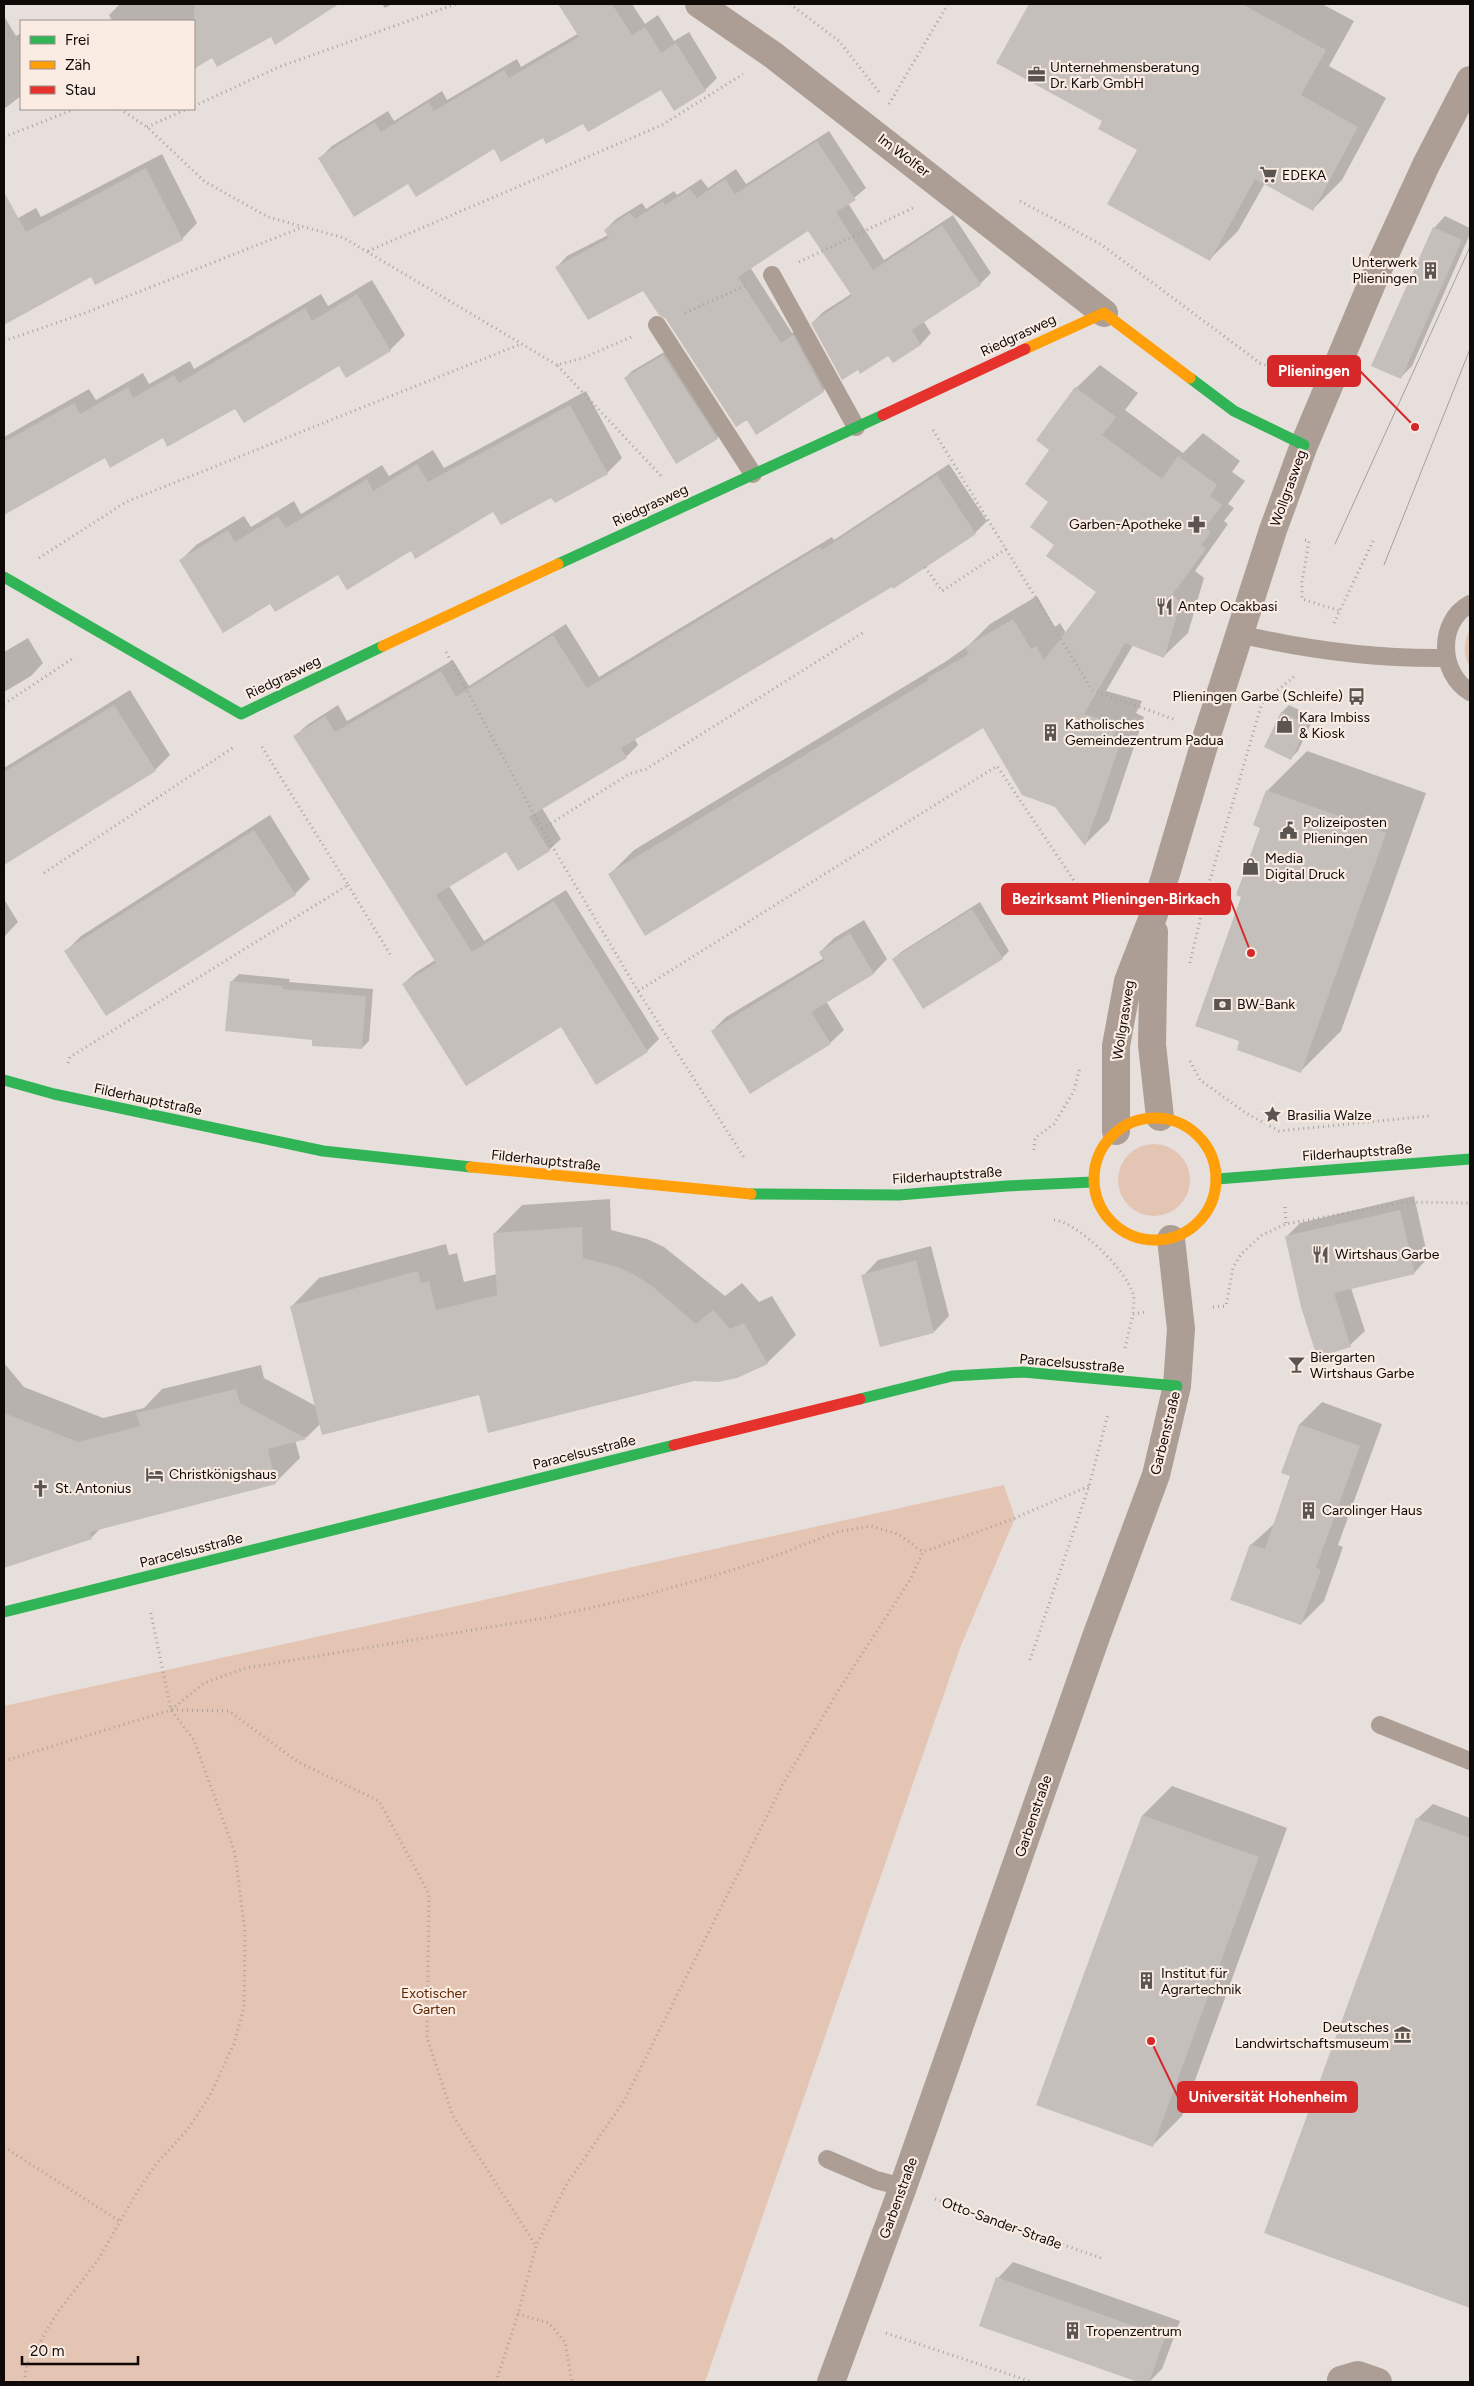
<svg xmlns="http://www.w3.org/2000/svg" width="1474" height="2386" font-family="Figtree,sans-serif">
<rect width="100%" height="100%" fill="#e7dfdb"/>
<!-- green -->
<path fill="#e4c4b3" d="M1470,629V667C1462,655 1464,641 1470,629Z
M1118 1180a36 36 0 1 1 72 0a36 36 0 1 1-72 0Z
M1004,1485L1015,1518L960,1648L705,2382H4V1706Z"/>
<!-- shadow -->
<path fill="#0003" d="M120,4H336L276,43L271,35L213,57L194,67V21H112L109,15Z
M382,4H392L385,8Z
M560,4H632L645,24L658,15L674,41L689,32L717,78L705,90L662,88L583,122L543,136L494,147L409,182L320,158L332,146L388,111L394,121L442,91L447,100L517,59L521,67L579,33Z
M1030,4H1322L1354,21L1329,66L1386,98L1342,180L1313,209L1265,183L1238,231L1209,260L1138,149L1104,121L998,63Z
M4,16L16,36L21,33V96L4,109Z
M829,131L866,188L848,203L884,260L953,215L991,273L980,284L923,321L931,333L921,344L894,362L889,354L812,323L823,312L851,294L808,229L750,267L792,333L804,325L834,380L823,391L757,433L644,289L557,267L567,256L608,235L605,230L616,219L642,203L646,209L674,191L677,195L701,179L708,188L736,169L746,184Z
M162,154L197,223L182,239L91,275L11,320L4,308V226L36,208L41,217Z
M1445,216L1470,228V234L1412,366L1400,378L1434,228Z
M372,280L405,335L390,350L340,365L163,437L105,456L5,513L4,437L89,389L96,400L143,373L149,384L190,361L194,369L321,294L328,306Z
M671,348L724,430L717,438L625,378L632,371Z
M1100,365L1138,393L1125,410L1183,453L1203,433L1240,461L1232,472L1245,481L1228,504L1234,508L1224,521L1228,524L1195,571L1204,578L1188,633L1164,656L1133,645L1106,691L1142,701L1136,713L1144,717L1109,821L1085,844L1056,806L983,726L610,874L634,850L945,662L969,645L990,624L1037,596L1055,627L1060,623L1066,633L1098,592L1055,545L1050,501L1051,450L1076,388Z
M586,391L622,458L607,473L552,496L494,510L411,550L338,573L271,602L181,560L196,545L244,516L251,527L294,501L301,514L382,465L389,476L433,450L444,468Z
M949,464L987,521L975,533L892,586L634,738L638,745L626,757L542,808L561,839L549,850H506L449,886L484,941L566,890L659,1039L647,1051L403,984L415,973L435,960L295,736L307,725L338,705L347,721L453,660L469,686L566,624L599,677L832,537L834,540Z
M28,638L43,663L31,676L4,692V652Z
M130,690L170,755L155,770L92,763L4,808V768Z
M1289,705L1314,717L1298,751L1291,758L1266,747L1282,712Z
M1307,751L1426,793L1341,1031L1300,1072L1241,1041L1242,896L1262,827L1267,791Z
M270,815L310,879L295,894L66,951L81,936Z
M4,899L18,922L4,937Z
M980,902L1009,951L1002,958L893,959L901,952Z
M864,920L887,959L874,973L826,1001L844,1030L830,1043L712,1031L726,1017L824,958L820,952L834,938Z
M239,974L290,979L289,982L373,989L369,1041L362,1048L314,1039L232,981Z
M1414,1196L1428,1258L1414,1273L1351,1288L1365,1331L1350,1345L1286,1237L1300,1223Z
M610,1199L611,1230L647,1239L664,1247L725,1296L742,1283L759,1302L772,1296L796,1335L767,1363L694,1380L480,1394L320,1424L307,1437L295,1440L300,1458L275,1483L101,1528L91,1538L4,1566V1363L24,1387L103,1418L144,1408L162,1389L261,1365L264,1378L316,1406L291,1307L319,1278L446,1244L449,1255L457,1253L464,1282L497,1274L494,1234L522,1205Z
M931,1246L949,1316L934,1332L863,1276L878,1260Z
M1322,1402L1382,1424L1338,1545L1343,1547L1324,1601L1301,1624L1251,1545L1275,1523L1292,1475L1300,1424Z
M1172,1786L1287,1828L1182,2116L1152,2146L1143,1815Z
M1433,1804L1470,1818V2307L1266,2232L1417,1819Z
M1013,2262L1180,2321L1162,2369L1149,2382H1142L980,2325L998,2278Z"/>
<!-- building -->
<path fill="#c5bfbc" d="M194,4H339L275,45L271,37L217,67L212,58L194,69Z
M558,4H612L632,35L645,27L661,53L676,43L706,91L674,111L661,90L588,132L583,124L546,144L543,138L501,162L494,149L416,197L408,184L354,217L318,158L375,122L381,132L429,102L434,111L504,70L509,78L579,37Z
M1029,4H1242L1326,50L1301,95L1358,127L1313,211L1255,179L1210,261L1107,204L1137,150L1098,129L1102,121L996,63Z
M817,141L856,200L836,212L873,270L942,225L981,285L912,330L921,345L893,363L888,356L860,374L858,370L842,380L811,323L852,296L808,231L738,277L781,343L793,335L824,392L756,435L747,420L736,427L666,319L659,315L643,291L588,320L555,267L609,238L604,230L630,213L635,219L663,201L665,205L690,189L697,198L725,179L735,194Z
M146,168L183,240L95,285L91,277L4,325V192L26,232Z
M1433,227L1462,240L1401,379L1371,366Z
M357,294L391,351L346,378L339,366L244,423L235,409L167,447L163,438L110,468L105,458L4,515V442L74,403L80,414L128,387L133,398L174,375L179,383L305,308L312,321Z
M663,355L718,439L676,464L624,378Z
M1075,387L1116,417L1102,435L1162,479L1178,456L1217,485L1210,496L1222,505L1205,528L1211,532L1201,545L1206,549L1172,595L1181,602L1164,658L1125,643L1084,714L1120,725L1113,737L1121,741L1085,846L1055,807L1022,795L983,728L645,936L608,874L929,680L927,678L969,654L965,647L1013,619L1031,649L1036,646L1044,660L1096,592L1046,556L1054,545L1030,527L1048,502L1025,484L1049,450L1036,440Z
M570,405L608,474L555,503L551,498L501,525L493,512L415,559L411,551L347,590L338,575L275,612L270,604L223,633L179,560L228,530L235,542L278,516L286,528L367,479L373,491L417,464L428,482Z
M937,475L976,534L893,589L892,587L621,748L627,758L529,817L550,851L518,871L506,852L436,895L472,952L554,901L648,1052L596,1085L561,1027L466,1086L402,984L436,963L293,736L325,716L335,732L441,671L456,697L553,635L587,688L820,547L822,550Z
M114,705L156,771L4,865V772Z
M1281,712L1308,724L1291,760L1264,747Z
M1266,790L1386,833L1301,1073L1237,1050L1239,1041L1195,1026L1241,897L1236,895L1260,828L1253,825Z
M254,830L296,895L106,1016L64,951Z
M972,909L1003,959L923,1009L892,959Z
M850,933L874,974L811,1012L831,1044L750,1094L711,1031L824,961L819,952Z
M230,981L283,986V989L366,996L362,1049L312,1046V1040L225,1031Z
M1400,1210L1415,1274L1334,1293L1351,1347L1317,1357L1301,1307L1285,1236Z
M582,1227L583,1258L618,1267L635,1275L652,1286L696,1324L713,1310L730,1329L744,1323L768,1364L737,1378L718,1382L694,1381L488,1433L479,1395L322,1435L290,1306L418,1271L421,1283L429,1281L436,1310L497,1295L493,1233Z
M916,1260L934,1333L880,1347L861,1275Z
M236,1389L240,1403L307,1439L268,1449L276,1484L90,1532L92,1539L4,1568V1413L78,1442L140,1426L136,1413Z
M1299,1424L1360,1446L1316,1568L1321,1570L1301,1625L1230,1600L1250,1544L1265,1549L1290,1476L1281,1473Z
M1142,1815L1259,1857L1153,2147L1036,2105Z
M1416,1818L1470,1838V2308L1264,2233Z
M996,2277L1165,2337L1149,2382H1138L979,2326Z"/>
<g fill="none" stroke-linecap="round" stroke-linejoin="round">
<!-- path -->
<path stroke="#aba29c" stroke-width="3" stroke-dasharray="1 4" stroke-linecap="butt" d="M790,4L839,41L879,92
M4,31L21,42
M889,104L948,4
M194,106L279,67L456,4
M120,109L147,127L204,181L268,217L344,238L557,365
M147,127L187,109
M4,137L75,109
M1020,201L1102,245L1260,363L1296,376
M368,251L662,125L743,74
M799,262L913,208
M685,313L745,286
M631,337L583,358L557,365L663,478
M4,341L85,313L303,227
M933,430L1092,690L1176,720
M1305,540L1309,541L1302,582V599L1340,611
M39,558L126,502L521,344
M925,567L942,591L1006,549
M1334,623L1374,539
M446,652L542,829L638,991L745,1159
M4,704L75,657
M542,829L629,774L646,769L864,632
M44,873L234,747
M348,885L391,956
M1190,963L1207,890L1262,703L1296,675
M638,991L997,766L1085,897L1122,906
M1190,1061L1200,1080L1246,1113L1279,1131L1429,1116
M68,1063L70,1057L348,885L260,744
M1034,1150L1035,1138L1054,1124L1074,1091L1080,1067
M1285,1207L1286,1224
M1054,1220C1078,1222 1127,1271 1133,1294C1135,1300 1133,1308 1133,1313
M1213,1307L1226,1306L1233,1268L1241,1254L1262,1235L1286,1224L1407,1202L1470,1203
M1125,1348L1133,1314L1145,1312
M1030,1660L1089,1486L1108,1414
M172,1710L229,1711L298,1762L379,1801L429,1894L427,2038L453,2116L536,2246
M4,1761L171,1710L204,1683L246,1668L550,1617L642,1596L716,1575L767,1559L837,1532L871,1526L898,1534L923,1552
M4,2147L121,2222
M935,2199L1101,2258
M518,2314L549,2323L565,2342L572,2382
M886,2333L1032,2382
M24,2382L27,2364L57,2313L98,2260L137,2192L157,2163L188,2129L210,2095L234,2044L244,2007L245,1932L235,1853L194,1740L171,1710L150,1609
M496,2382L518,2314L536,2246L566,2185L624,2101L784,1782L840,1688L910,1580L923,1552L1015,1518L1089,1486"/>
<!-- lane -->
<path stroke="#ac9e95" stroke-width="18" d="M772,275L856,427
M657,325L753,474
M1470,604C1437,622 1439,673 1470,692
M1239,634C1307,650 1376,659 1446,658
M1380,1725L1470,1761
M827,2159L876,2180L903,2187"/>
<!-- street -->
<path stroke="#ac9e95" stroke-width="28" d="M699,4L773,55L1104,313
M1154,932L1152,1045L1160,1117
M1116,1131V1046L1128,981L1154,914L1208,732L1273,530L1304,445L1375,276L1426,165L1470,80
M1341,2380L1358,2375L1378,2382
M831,2382L903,2187L1097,1634L1156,1475L1177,1386L1181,1329L1171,1239"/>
<!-- fast -->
<path stroke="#30b455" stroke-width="11" d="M1190,378L1234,411L1304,445
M558,564L883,415
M4,577L241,714L383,646
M4,1080L54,1094L323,1151L471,1167
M1217,1179L1470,1159
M751,1194L899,1195L1007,1186L1093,1182
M860,1399L952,1376L1023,1372L1177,1386
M4,1612L674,1445"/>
<!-- slow -->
<path stroke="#ff9f0a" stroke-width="11" d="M1025,349L1104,313L1190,378
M383,646L558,564
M1094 1179a61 61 0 1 1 122 0a61 61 0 1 1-122 0Z
M471,1167L751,1194"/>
<!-- jam -->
<path stroke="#e5322d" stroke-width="11" d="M883,415L1025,349
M674,1445L860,1399"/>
<!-- tram -->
<path stroke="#a99f9a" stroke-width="1" d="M1335,544L1470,247
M1384,565L1470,349"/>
</g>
<!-- icons -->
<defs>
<symbol id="office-bare" viewBox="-9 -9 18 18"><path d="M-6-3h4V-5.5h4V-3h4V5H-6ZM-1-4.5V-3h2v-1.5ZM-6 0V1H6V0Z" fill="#5b5552" stroke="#faebe3" stroke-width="2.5" paint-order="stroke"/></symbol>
<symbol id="supermarket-bare" viewBox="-9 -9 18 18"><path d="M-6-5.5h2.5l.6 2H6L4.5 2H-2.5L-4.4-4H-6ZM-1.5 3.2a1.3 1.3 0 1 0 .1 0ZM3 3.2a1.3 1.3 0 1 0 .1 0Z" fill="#5b5552" stroke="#faebe3" stroke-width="2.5" paint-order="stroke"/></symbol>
<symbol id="building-bare" viewBox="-9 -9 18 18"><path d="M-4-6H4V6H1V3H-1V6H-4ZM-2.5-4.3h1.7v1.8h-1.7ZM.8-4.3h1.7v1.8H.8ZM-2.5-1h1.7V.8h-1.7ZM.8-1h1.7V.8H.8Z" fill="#5b5552" stroke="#faebe3" stroke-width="2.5" paint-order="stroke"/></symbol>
<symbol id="pharmacy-bare" viewBox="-9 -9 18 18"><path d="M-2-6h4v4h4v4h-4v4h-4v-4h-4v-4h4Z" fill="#5b5552" stroke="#faebe3" stroke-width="2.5" paint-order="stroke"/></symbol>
<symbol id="restaurant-bare" viewBox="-9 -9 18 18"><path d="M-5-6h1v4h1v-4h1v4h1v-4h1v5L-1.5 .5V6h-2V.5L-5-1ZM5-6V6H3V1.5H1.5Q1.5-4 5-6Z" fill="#5b5552" stroke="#faebe3" stroke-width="2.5" paint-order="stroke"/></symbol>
<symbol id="bus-bare" viewBox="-9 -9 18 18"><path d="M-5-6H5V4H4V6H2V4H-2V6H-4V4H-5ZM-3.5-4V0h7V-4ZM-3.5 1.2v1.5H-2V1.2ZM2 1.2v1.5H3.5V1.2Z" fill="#5b5552" stroke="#faebe3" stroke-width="2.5" paint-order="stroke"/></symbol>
<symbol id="shop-bare" viewBox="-9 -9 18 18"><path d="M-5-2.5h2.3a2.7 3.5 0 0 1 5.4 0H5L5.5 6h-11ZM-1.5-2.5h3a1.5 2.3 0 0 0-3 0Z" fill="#5b5552" stroke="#faebe3" stroke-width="2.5" paint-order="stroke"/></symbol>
<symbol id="civic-bare" viewBox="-9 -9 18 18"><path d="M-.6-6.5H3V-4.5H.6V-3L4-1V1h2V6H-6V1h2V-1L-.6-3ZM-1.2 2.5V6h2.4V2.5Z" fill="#5b5552" stroke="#faebe3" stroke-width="2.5" paint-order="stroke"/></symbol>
<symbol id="bank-bare" viewBox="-9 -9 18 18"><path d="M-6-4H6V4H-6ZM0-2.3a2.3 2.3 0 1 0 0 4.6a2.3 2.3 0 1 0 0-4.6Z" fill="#5b5552" stroke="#faebe3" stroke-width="2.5" paint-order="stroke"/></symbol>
<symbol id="sight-bare" viewBox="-9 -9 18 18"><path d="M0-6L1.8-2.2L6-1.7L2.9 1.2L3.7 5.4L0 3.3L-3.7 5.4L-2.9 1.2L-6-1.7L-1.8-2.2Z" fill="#5b5552" stroke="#faebe3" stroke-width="2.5" paint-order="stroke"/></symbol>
<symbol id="bar-bare" viewBox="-9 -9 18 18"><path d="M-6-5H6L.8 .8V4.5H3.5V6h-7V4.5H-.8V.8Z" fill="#5b5552" stroke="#faebe3" stroke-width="2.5" paint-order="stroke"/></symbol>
<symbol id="hotel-bare" viewBox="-9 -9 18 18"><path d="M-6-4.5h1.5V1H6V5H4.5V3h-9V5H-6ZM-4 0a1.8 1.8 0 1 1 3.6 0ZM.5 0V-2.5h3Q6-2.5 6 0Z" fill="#5b5552" stroke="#faebe3" stroke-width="2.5" paint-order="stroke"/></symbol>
<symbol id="church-bare" viewBox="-9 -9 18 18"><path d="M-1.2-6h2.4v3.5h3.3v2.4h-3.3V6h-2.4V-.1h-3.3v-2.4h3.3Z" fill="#5b5552" stroke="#faebe3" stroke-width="2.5" paint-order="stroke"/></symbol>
<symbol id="museum-bare" viewBox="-9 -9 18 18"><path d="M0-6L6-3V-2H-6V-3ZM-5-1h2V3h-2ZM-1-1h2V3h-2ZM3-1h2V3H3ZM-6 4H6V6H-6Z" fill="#5b5552" stroke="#faebe3" stroke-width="2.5" paint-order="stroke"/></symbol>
</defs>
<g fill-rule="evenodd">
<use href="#office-bare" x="1024" y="62" width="25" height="25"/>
<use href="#supermarket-bare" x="1256" y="162" width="25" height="25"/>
<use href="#building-bare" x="1418" y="258" width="25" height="25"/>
<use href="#pharmacy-bare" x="1184" y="512" width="25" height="25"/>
<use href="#restaurant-bare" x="1152" y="594" width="25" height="25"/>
<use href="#bus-bare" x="1344" y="684" width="25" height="25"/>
<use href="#shop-bare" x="1272" y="712" width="25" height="25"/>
<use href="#building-bare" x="1038" y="720" width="25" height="25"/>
<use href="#civic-bare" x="1276" y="818" width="25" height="25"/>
<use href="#shop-bare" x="1238" y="854" width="25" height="25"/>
<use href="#bank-bare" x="1210" y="992" width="25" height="25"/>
<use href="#sight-bare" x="1260" y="1102" width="25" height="25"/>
<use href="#restaurant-bare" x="1308" y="1242" width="25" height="25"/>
<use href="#bar-bare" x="1284" y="1352" width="25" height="25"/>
<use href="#hotel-bare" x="142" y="1462" width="25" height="25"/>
<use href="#church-bare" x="28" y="1476" width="25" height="25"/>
<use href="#building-bare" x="1296" y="1498" width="25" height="25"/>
<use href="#building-bare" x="1134" y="1968" width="25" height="25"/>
<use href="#museum-bare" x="1390" y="2022" width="25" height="25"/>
<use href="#building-bare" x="1060" y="2318" width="25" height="25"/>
</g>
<g text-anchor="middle" stroke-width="4.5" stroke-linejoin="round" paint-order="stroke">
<!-- poi labels -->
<g font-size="14" fill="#0f0a08" stroke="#faebe3" text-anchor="start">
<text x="1050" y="72">Unternehmensberatung<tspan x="1050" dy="16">Dr. Karb GmbH</tspan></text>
<text x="1282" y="180">EDEKA</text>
<text x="1417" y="267" text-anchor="end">Unterwerk<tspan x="1417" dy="16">Plieningen</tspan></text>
<text x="1182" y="529" text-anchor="end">Garben-Apotheke</text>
<text x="1178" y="611">Antep Ocakbasi</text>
<text x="1343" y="701" text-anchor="end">Plieningen Garbe (Schleife)</text>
<text x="1299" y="722">Kara Imbiss<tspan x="1299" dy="16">&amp; Kiosk</tspan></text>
<text x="1065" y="729">Katholisches<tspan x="1065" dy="16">Gemeindezentrum Padua</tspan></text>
<text x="1303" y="827">Polizeiposten<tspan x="1303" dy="16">Plieningen</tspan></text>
<text x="1265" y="863">Media<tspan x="1265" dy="16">Digital Druck</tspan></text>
<text x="1237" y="1009">BW-Bank</text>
<text x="1287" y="1120">Brasilia Walze</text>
<text x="1335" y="1259">Wirtshaus Garbe</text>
<text x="1310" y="1362">Biergarten<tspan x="1310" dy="16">Wirtshaus Garbe</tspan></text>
<text x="169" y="1479">Christkönigshaus</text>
<text x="55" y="1493">St. Antonius</text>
<text x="1322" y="1515">Carolinger Haus</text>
<text x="1161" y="1978">Institut für<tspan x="1161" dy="16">Agrartechnik</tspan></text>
<text x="1389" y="2032" text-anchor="end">Deutsches<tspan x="1389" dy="16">Landwirtschaftsmuseum</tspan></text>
<text x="1086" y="2336">Tropenzentrum</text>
</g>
<!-- street labels -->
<g font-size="14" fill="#0f0a08" stroke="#faebe3">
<text transform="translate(904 155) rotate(37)" y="5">Im Wolfer</text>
<text transform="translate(1018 335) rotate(-25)" y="5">Riedgrasweg</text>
<text transform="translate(1288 488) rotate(-70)" y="5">Wollgrasweg</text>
<text transform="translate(650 505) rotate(-25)" y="5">Riedgrasweg</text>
<text transform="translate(283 677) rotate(-26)" y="5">Riedgrasweg</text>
<text transform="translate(1123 1020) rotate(-81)" y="5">Wollgrasweg</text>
<text transform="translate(148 1099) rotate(12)" y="5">Filderhauptstraße</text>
<text transform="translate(1357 1152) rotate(-4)" y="5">Filderhauptstraße</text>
<text transform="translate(546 1160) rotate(6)" y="5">Filderhauptstraße</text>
<text transform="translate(947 1175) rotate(-4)" y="5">Filderhauptstraße</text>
<text transform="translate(1072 1363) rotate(5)" y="5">Paracelsusstraße</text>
<text transform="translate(1165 1433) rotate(-76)" y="5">Garbenstraße</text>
<text transform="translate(584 1452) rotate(-14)" y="5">Paracelsusstraße</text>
<text transform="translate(191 1550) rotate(-14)" y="5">Paracelsusstraße</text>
<text transform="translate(1033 1816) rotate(-71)" y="5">Garbenstraße</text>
<text transform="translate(898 2198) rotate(-70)" y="5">Garbenstraße</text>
<text transform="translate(1002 2223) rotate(20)" y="5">Otto-Sander-Straße</text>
</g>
<!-- park labels -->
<g font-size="14" fill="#5f2600" stroke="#faebe3">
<text x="434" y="1998">Exotischer<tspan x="434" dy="16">Garten</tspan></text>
</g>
</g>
<!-- callouts -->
<path fill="none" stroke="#d62828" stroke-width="2" d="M1415 427L1360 371M1251 953L1230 899M1151 2041L1178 2097"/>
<g fill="#d62828" stroke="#faebe3" stroke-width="2">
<circle cx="1415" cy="427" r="5"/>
<circle cx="1251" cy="953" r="5"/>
<circle cx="1151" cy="2041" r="5"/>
</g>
<g fill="#d62828" stroke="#d62828" stroke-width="2">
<rect x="1268" y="356" width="92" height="30" rx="5"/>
<rect x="1002" y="884" width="228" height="30" rx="5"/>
<rect x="1178" y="2082" width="179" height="30" rx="5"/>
</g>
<g font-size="15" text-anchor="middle" font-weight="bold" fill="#fff">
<text x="1314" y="376">Plieningen</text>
<text x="1116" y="904">Bezirksamt Plieningen‐Birkach</text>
<text x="1268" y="2102">Universität Hohenheim</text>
</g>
<!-- border -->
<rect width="1474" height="2386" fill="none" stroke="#0f0a08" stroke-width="10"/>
<!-- legend -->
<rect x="20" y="20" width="175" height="90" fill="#faebe3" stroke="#9c918b"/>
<rect x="30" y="36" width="25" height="8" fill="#30b455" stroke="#9c918b"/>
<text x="65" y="45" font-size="15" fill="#0f0a08">Frei</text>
<rect x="30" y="61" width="25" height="8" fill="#ff9f0a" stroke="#9c918b"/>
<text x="65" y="70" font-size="15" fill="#0f0a08">Zäh</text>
<rect x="30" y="86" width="25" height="8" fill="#e5322d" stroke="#9c918b"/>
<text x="65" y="95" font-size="15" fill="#0f0a08">Stau</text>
<!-- scale -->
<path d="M22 2356v8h116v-8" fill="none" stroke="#0f0a08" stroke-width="2.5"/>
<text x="30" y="2356" font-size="15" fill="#0f0a08" stroke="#faebe3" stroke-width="4" paint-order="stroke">20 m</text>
</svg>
